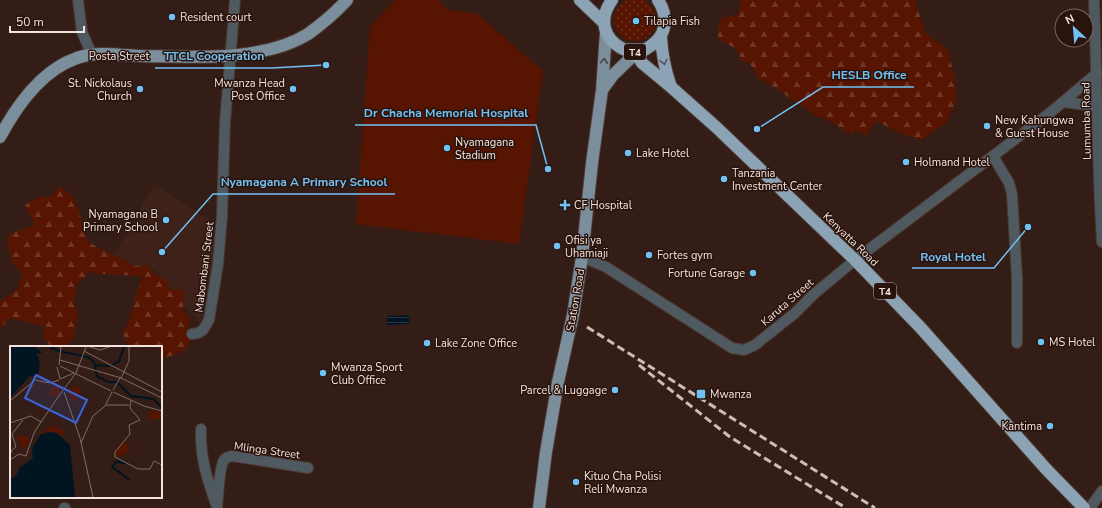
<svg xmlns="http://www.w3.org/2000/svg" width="1102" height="508" font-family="'Nunito Sans',sans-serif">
<defs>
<pattern id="green-dots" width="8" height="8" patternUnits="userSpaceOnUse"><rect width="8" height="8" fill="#571400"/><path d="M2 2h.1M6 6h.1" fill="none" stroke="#703625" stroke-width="1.8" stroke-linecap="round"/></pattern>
<pattern id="forest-firs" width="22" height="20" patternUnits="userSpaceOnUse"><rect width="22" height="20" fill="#571400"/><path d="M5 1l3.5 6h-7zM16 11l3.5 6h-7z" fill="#703625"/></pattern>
<pattern id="water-rules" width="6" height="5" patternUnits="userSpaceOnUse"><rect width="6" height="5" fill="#001422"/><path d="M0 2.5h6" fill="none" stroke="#263642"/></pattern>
</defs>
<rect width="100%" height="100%" fill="#331d16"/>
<!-- built -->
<path fill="#3e2118" d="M154,184L213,222L216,236L205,319L200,322L172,296L157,271L112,259Z"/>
<!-- green -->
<path fill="url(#green-dots)" d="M614 20a21 21 0 1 1 42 0a21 21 0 1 1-42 0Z"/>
<!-- forest -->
<path fill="url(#forest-firs)" d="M740,0H915L925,33L948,50L954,76L957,100L946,123L921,140L902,134L876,121L865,137L860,131L848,133L828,120L818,117L771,85L759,79L754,69L747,61L742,63C740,55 737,48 729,45C725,42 722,43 718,38V29L721,18L739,14Z
M59,187L72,195L79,211L83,227L88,242L135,266L148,265L152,272L166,280L170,290L184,289L183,309L190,320L187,331L191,340C187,353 173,356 161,358V347H128L123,334L130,317L142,276L102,274L89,272L77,284L74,302L78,313L74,338L65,347H51L43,336L46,327L10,318L0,328V300H2L18,289L22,274L13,263L7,244L9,234L35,225L25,205L39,197H50Z"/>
<!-- pitch -->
<path fill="#571400" d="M395,0H438L448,10L476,13L543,71L519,244L356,224L370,27Z"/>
<!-- water -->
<path fill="url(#water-rules)" d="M409,315L410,324L387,325V316Z"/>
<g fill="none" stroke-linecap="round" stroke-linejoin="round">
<defs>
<path id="minor" d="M78,0L82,32L92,55
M1094,0C1097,81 1097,161 1102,242
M1063,102L1102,107
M993,156L1009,183L1012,194L1017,278V343
M582,257L606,267L732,348L744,350L755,345L795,313L814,294L855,260L1051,112L1097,73
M192,334L198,333L203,330L209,320L218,264L222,216L225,122L235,0
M201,429C200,458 207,478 216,504
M64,508H65
M217,508C218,498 219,467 224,460C226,457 229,457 232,456L308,468
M1090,508L1102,491"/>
<path id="major" d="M602,90L613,75L636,53
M0,137C17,105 42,70 77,58C96,51 120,55 141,56C191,57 263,62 308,34C322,24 335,13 347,0
M539,508L546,452L558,382L573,315L582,257L592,163L602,90L606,32"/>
<path id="highway" d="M580,0L604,23
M612,0C599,18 602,38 623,49C627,50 630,52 635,52C639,53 645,50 649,47C667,36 669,17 658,0
M661,37C662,55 665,70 671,87
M636,53L642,63L671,87L716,127L855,260L920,327L1047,470L1084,508"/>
</defs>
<!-- minor casing -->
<use href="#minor" stroke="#4e3932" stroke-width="12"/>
<!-- major casing -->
<use href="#major" stroke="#4e3932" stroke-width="14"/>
<!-- highway casing -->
<use href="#highway" stroke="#4e3932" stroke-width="14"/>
<!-- minor -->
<use href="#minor" stroke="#4f5960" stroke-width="10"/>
<!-- major -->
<use href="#major" stroke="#7a8e9c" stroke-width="12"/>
<!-- highway -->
<use href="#highway" stroke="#8ba3b4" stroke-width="12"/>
<!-- rail -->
<path stroke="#ccbbb6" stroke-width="3" stroke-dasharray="8 4" stroke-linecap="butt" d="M587,327L875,508
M639,365L730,437L846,508"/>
</g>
<!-- one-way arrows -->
<defs><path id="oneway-chevron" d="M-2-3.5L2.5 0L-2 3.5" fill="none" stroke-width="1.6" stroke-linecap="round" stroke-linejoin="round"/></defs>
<use stroke="#494446" href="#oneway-chevron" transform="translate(604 61) rotate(-86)"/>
<use stroke="#555458" href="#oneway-chevron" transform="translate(664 62) rotate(77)"/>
<!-- markers -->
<g fill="#70c1f4" stroke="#29130d" stroke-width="1.5">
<circle cx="172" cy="17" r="4"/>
<circle cx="636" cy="21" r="4"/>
<circle cx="140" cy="89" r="4"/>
<circle cx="293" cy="89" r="4"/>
<circle cx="987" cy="126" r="4"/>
<circle cx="447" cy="148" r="4"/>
<circle cx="628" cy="153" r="4"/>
<circle cx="906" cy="162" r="4"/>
<circle cx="724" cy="179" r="4"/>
<path d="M563 199h4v4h4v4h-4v4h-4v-4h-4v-4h4z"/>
<circle cx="166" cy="220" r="4"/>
<circle cx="557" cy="246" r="4"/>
<circle cx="649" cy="255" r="4"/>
<circle cx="753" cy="273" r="4"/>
<circle cx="1041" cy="342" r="4"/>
<circle cx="427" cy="343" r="4"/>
<circle cx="323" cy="373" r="4"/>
<circle cx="615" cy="390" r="4"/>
<rect x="696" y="389" width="10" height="10" rx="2"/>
<circle cx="1050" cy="426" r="4"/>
<circle cx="576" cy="482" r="4"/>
</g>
<g text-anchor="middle" stroke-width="3" stroke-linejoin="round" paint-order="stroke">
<!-- shield labels -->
<g fill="#29130d" stroke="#b6a59f" stroke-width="1">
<rect x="624" y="44" width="22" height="16" rx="3"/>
<rect x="874" y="283" width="22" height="16" rx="3"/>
</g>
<g font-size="10" font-weight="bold" fill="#f3e3de">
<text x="635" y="56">T4</text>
<text x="885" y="295">T4</text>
</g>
<!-- poi labels -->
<g font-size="11" fill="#f3e3de" stroke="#29130d" text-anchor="start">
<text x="180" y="21">Resident court</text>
<text x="644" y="25">Tilapia Fish</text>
<text x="132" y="87" text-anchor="end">St. Nickolaus<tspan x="132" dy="13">Church</tspan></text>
<text x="285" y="87" text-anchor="end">Mwanza Head<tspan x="285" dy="13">Post Office</tspan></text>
<text x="995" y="124">New Kahungwa<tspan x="995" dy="13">&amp; Guest House</tspan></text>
<text x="455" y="146">Nyamagana<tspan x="455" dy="13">Stadium</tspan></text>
<text x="636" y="157">Lake Hotel</text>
<text x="914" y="166">Holmand Hotel</text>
<text x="732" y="177">Tanzania<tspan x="732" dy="13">Investment Center</tspan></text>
<text x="574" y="209">CF Hospital</text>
<text x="158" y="218" text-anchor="end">Nyamagana B<tspan x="158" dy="13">Primary School</tspan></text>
<text x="565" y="244">Ofisi ya<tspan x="565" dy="13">Uhamiaji</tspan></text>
<text x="657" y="259">Fortes gym</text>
<text x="745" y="277" text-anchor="end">Fortune Garage</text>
<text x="1049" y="346">MS Hotel</text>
<text x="435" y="347">Lake Zone Office</text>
<text x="331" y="371">Mwanza Sport<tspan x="331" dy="13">Club Office</tspan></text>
<text x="607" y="394" text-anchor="end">Parcel &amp; Luggage</text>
<text x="710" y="398">Mwanza</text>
<text x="1042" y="430" text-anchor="end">Kantima</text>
<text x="584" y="480">Kituo Cha Polisi<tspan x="584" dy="13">Reli Mwanza</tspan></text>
</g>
<!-- street labels -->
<g font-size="11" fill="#f3e3de" stroke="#29130d">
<text x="119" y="60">Posta Street</text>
<text transform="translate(1086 121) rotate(-91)" y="4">Lumumba Road</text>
<text transform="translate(851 239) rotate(44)" y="4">Kenyatta Road</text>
<text transform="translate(204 267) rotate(-83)" y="4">Mabombani Street</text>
<text transform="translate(575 300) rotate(-80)" y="4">Station Road</text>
<text transform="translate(787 302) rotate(-41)" y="4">Karuta Street</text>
<text transform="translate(267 450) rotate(8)" y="4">Mlinga Street</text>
</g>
</g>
<!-- overview -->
<g transform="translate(10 346)">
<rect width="152" height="152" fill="#331d16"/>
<path d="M139,64L152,67V74L143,72L139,76Z" fill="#571400"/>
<path d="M63,40L71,42L67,56L62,54L59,47ZM12,88L21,95L12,104L9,101L13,99L7,93ZM114,95L120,102L114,109L108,110L107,113L106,106Z" fill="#571400"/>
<path d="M42,79L54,85L53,90L40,85L30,89Z" fill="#571400"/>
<path d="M46,37L50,45L45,52L38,47Z" fill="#571400"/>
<path d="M0,1H26L32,7L26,8L30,16L28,29L20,30L0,52ZM38,86L47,87L60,99L65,151H0V134L7,129L10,121L23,112L22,103L30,89Z" fill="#001422"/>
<path fill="none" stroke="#001422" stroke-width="2" d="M11,1L28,11M40,1L48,5L78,11L84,16L87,30L98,36H107L121,50L144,53L152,62M0,19L16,22L23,30M85,19L99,20M102,19L109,15L114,1M115,118L107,115L102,121L120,134"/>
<path fill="none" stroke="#806c66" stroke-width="1" d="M80,1L90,4L99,1M74,5L152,46M50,14L111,32L152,52M49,19L51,1M50,20L101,45M47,21L50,33M111,32L119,15V1M50,33L64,27M54,43L66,27L76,1M103,44L110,32M54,46L70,92L83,151M103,46L134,60L152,65M121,54L120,62L130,74L119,79L120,88L105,106V111L128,123H140L144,115L152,119M0,55L25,34L40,37L49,34M96,59H119M0,77L21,70L31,76L53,44M71,97L83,70L95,60L102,46M0,109L2,104L6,101L2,88L13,74M0,114L9,108L16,110L24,87L31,76"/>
<path fill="#3d64d9" fill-opacity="0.15" stroke="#3d64d9" stroke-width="2" d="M26,29L77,54L66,77L15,52Z"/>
<rect width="152" height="152" fill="none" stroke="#f3e3de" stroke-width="2"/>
</g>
<!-- callouts -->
<path fill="none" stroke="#70c1f4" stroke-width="1.5" d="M326 65L272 68H155M757 129L823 87H914M548 169L536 125H355M162 252L213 194H395M1028 227L994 268H912"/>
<g fill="#70c1f4" stroke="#29130d" stroke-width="1.5">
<circle cx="326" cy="65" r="4"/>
<circle cx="757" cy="129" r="4"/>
<circle cx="548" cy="169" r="4"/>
<circle cx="162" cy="252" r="4"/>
<circle cx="1028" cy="227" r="4"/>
</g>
<g font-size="12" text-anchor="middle" font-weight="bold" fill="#70c1f4" stroke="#29130d" stroke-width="3" stroke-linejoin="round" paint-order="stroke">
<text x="214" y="60">TTCL Cooperation</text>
<text x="869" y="79">HESLB Office</text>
<text x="446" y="117">Dr Chacha Memorial Hospital</text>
<text x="304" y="186">Nyamagana A Primary School</text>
<text x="953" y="261">Royal Hotel</text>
</g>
<!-- north arrow -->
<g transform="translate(1074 28) rotate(334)"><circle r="19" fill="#29130d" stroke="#7a6661"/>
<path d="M0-3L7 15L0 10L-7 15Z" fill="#70c1f4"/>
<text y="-6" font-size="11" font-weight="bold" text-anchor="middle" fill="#f3e3de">N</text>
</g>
<!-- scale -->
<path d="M10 26v6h74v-6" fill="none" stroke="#f3e3de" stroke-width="2"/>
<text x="16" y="26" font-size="12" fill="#f3e3de" stroke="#29130d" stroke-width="3" paint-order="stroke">50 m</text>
</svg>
